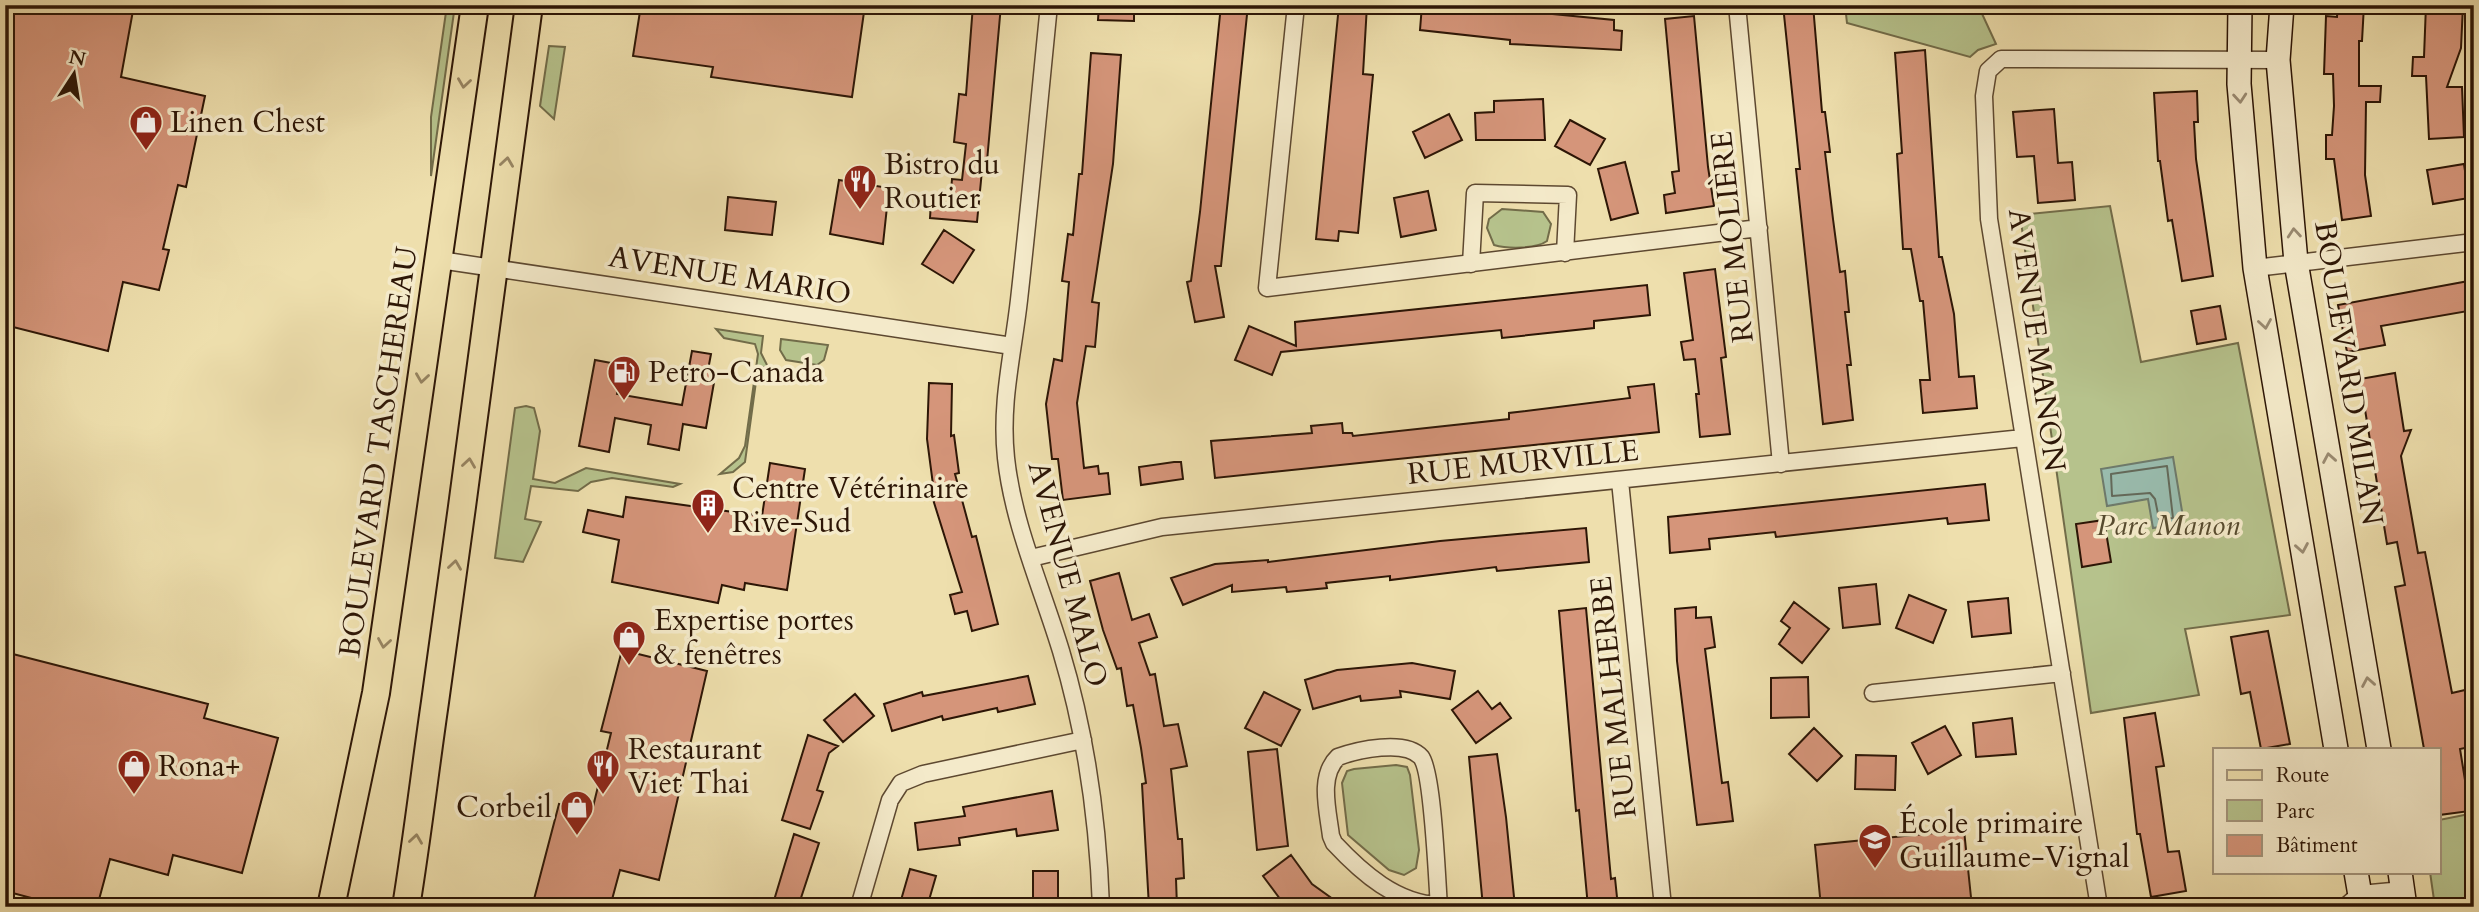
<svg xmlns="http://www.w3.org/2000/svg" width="2479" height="912" font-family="Cardo,serif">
<rect width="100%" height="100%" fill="#eedfad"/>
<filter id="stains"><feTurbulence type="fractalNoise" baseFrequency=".00286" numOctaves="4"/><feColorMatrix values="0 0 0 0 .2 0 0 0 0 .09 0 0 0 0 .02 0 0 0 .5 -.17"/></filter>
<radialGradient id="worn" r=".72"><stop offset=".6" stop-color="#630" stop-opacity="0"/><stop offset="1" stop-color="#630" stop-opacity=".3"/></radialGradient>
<!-- green -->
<path fill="#b6c28c" stroke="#726c49" stroke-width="2" d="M447,5H455L431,176V117Z
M1845,5H1978L1996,44L1978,50L1970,57L1847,23Z
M549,46L565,47L554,119L540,106Z
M2110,206L2141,362L2238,343L2290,615L2185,629L2199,695L2091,713L2020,215Z
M1502,209L1543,212L1551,224L1547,241C1536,249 1508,249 1494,245L1487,228L1489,219Z
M716,329L763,336L761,353L768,367H758L745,462L733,472L720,474L739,458L745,446L758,354L755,344L724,338Z
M781,339L828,345L824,360L817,365L786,360L780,350Z
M526,406L534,408L540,431L533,479L555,483L586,468L680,484L673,487L612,478L591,482L578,491L531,486L525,519L541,522L523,562L495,558L515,408Z
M1396,765L1407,767L1410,775L1419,850L1416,868L1404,875L1389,870L1348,835L1342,783L1347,771L1354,769Z
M2474,813V907H2435L2430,872H2439V820Z"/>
<!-- water -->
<path fill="#99bcae" stroke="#6e7a6b" stroke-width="2" d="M2173,457L2184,523L2153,528L2148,499L2107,506L2101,469Z"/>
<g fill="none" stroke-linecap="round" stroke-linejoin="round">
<!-- shore -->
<path stroke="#63695a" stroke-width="2" d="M2167,466L2173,518L2159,519L2155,499L2150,493L2112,496L2111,474Z"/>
</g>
<!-- building -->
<path fill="#d5957a" stroke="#2d1606" stroke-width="2" d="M5,5H134L121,77L205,96L186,187L178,185L163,249L169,250L159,290L123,282L108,351L5,325Z
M641,5H865L852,97L711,77L713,67L633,56Z
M973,5H1001L987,161L983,160L977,222L930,218L931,202L950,203L952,179L962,180L966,144L954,142L959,94L966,95Z
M1099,5H1134V21L1098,20Z
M1221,5H1248L1221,266H1215L1224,317L1195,322L1187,282L1191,281L1200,212Z
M1339,5H1367L1363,74L1373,75L1358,233L1339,231L1338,241L1316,239Z
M1422,5H1461L1614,20V30L1622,31L1621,50L1510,44V40L1420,30Z
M1783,5H1813L1822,112H1825L1830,152H1825L1833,219L1840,272L1845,271L1849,312H1845L1851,365H1847L1853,420L1823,424L1796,169H1800Z
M2338,5H2364L2362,41H2359V86H2381L2380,102H2366L2365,175L2371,216L2342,220L2334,159H2326V135H2332L2334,106L2333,74H2324L2326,16L2337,17Z
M2426,5H2463L2461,48L2447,87H2462L2464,137L2429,139L2426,76H2412L2413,57H2424Z
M1694,16L1708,167L1714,206L1666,213L1664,195L1675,193L1672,172L1679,171L1665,19Z
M1925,50L1939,257H1942L1954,314L1959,377L1974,376L1977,408L1923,413L1920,380H1930L1923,301H1920L1911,249H1903L1897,154L1902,153L1895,53Z
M1091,53L1121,55L1113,164L1092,302L1099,303L1095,347L1086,346L1077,403L1084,468L1098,466L1099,474L1108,473L1110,494L1063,500L1058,459H1052L1046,404L1054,359L1062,361L1069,282L1062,281L1068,234L1073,235L1079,174H1082Z
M2197,91L2198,122H2194L2196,159L2213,276L2182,281L2172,220L2168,221L2160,161H2158L2154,93Z
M1543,99L1545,140H1476L1475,113L1494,112V101Z
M2054,109L2058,163L2072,162L2075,200L2038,203L2034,156L2017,157L2013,112Z
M1449,114L1462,140L1425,158L1413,132Z
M1570,120L1605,139L1590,165L1555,146Z
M1625,162L1638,213L1611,220L1598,169Z
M2464,164L2469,198L2433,204L2427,170Z
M839,180L889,188L883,244L830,234Z
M1428,191L1436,230L1401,237L1394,198Z
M728,197L776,202L772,235L725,230Z
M944,230L974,250L953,283L922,264Z
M1715,269L1726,357L1721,358L1730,434L1700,437L1696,394H1699L1695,359L1684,360L1681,342L1693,340L1684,273Z
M2474,280V310L2381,326L2385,345L2347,352L2338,305Z
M1647,285L1650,315L1594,321V328L1502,338L1501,330L1281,352L1272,375L1235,360L1249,326L1296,346L1295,322Z
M2220,306L2226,339L2197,344L2191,311Z
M692,351L711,354L708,370L716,371L706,428L683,424L679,450L648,444L651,425L615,418L609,452L579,446L595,360L622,365L617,394L682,405Z
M2395,373L2404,431L2411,430L2401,456L2418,553L2425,552L2452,693L2465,690L2474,731V746L2460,749L2470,811L2439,815V749H2424L2395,587L2405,585L2397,542L2387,544L2360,379Z
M929,383L952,384L951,436L954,435L959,473L955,474L972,537L976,536L998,624L972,631L967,611L955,614L950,595L962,592L931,493L934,492L927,439Z
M1654,384L1659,432L1215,478L1211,441L1312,433L1311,426L1342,423L1343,433H1352L1353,436L1509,419V413L1630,398L1628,387Z
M1174,462H1181L1183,479L1141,485L1139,467Z
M770,463L805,469L787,590L745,583L744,590L722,585L718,603L612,582L619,540L583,532L588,510L623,517L626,497L762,516Z
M1985,484L1989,520L1948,524L1947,518L1776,537L1775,532L1709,539L1710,549L1670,553L1668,517Z
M2104,520L2111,562L2082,567L2076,524Z
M1586,528L1589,562L1497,571L1496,567L1390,580V576L1326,583L1327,588L1287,592L1286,587L1232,592V585L1183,605L1171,578L1215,564L1268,560V562L1440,541Z
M1119,573L1132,620L1149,614L1157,637L1139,643L1150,675L1155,674L1164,726L1178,724L1187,766L1171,769L1178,839H1182L1184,878L1176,879L1177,907H1149L1142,784L1146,783L1141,748L1133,705L1127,706L1121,668L1117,669L1103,630L1090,581Z
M1876,584L1880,624L1843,628L1839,588Z
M1909,595L1946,610L1933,643L1896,628Z
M2008,598L2011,633L1972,637L1968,602Z
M1794,602L1829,629L1802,663L1779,644L1790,628L1781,621Z
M1696,607V618L1711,617L1715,647L1705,649L1722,783L1728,782L1733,821L1697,825L1677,661L1675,609Z
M1586,608L1611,879L1615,878L1618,907H1588L1579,810L1576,811L1559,611Z
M2268,631L2290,744L2261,749L2250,692L2241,694L2231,637Z
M622,650L707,671L659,880L620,870L610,907H532L559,804L592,811L611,733L601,731Z
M5,652L208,704L204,718L278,738L242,873L173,855L168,875L110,859L97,907H65L5,891Z
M1412,663L1455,671L1450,699L1400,691L1401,697L1361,701L1360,696L1313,709L1305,680L1337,670Z
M1028,676L1035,704L998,712L997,708L943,720L942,716L892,731L884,704L922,692L923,696Z
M1808,677L1809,717L1771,718V678Z
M1478,691L1492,709L1500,703L1511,718L1476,743L1452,710Z
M1264,692L1300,710L1281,746L1245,728Z
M855,694L874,716L843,742L824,720Z
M2155,713L2164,766L2156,767L2168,852L2179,851L2186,891L2151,897L2140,834H2137L2124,718Z
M2012,718L2016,754L1976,757L1973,723Z
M1945,726L1961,755L1928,774L1912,743Z
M1814,728L1842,756L1817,781L1789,754Z
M808,735L838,746L829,753L817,790L823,792L810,829L782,820Z
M1277,749L1288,846L1257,850L1248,752Z
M1497,754L1506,817L1515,907H1483L1469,757Z
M1856,755L1896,756L1895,790L1855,789Z
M1052,791L1058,830L1017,836L1016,829L959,838L960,845L918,850L915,823L965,816L963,807Z
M1964,830L1972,907H1821L1815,845Z
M794,834L819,843L798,907H772Z
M1291,855L1312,884L1344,907H1286L1263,876Z
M910,869L936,876L927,907H899Z
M1033,871H1058V907H1033Z"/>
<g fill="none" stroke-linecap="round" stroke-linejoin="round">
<defs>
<path id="street" d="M1049,5C1039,104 1030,202 1019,300C1013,354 1000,403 1006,458C1013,524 1042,588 1061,651C1086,734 1098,820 1101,907
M1296,5L1267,288L1759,228
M1737,5L1781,464
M440,260L1012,346
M1471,264L1475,193L1568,195L1565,253
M2255,268L2474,242
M1620,481L1663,907
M1031,558L1162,527L2023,438
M1873,693L2062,673
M1439,905C1397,904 1362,873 1334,843L1331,836C1328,811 1318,776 1338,757C1357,750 1405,739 1421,757C1433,772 1437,881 1439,907
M859,907L890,800L901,783L923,774L1083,740
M2099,907L1989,219L1984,96L1988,71L2001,59L2278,60
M2345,907L2360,894L2403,890"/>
<path id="secondary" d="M2240,5L2239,84L2255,268L2336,749
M2282,5L2278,60L2296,262L2379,749
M2356,872L2362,907
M2400,872L2405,907"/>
<path id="primary" d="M331,907L376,693L475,5
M406,907C417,839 425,771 435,702C468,470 497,238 529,5"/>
</defs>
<!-- street casing -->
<use href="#street" stroke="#5d4830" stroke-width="19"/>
<!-- secondary casing -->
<use href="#secondary" stroke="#2d1606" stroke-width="26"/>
<!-- primary casing -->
<use href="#primary" stroke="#2d1606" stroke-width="30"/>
<!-- street -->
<use href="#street" stroke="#f4eaca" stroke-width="16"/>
<!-- secondary -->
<use href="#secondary" stroke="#f4eaca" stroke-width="23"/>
<!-- primary -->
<use href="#primary" stroke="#eedfad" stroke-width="26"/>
</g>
<!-- one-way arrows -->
<defs><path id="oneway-chevron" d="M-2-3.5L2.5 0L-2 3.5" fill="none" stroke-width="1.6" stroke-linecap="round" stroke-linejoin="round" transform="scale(1.75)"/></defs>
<g stroke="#978562">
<use href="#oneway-chevron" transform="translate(464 83) rotate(98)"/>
<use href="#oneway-chevron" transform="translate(507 162) rotate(-82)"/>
<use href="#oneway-chevron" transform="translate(422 378) rotate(98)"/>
<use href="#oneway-chevron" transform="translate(469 463) rotate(-82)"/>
<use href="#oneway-chevron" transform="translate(455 565) rotate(-82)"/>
<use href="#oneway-chevron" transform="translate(384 643) rotate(99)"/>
<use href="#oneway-chevron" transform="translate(416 839) rotate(-82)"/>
</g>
<g stroke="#9a8b72">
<use href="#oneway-chevron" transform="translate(2240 98) rotate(85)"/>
<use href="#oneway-chevron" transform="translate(2294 233) rotate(-95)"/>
<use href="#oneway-chevron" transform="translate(2265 324) rotate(81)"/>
<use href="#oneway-chevron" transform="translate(2329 458) rotate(-100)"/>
<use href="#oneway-chevron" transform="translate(2302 548) rotate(80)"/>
<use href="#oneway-chevron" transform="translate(2368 682) rotate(-100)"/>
</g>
<!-- icons -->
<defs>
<symbol id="shop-pin" viewBox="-11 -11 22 30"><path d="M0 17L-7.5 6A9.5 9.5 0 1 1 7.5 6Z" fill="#8f2418" stroke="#f4eaca"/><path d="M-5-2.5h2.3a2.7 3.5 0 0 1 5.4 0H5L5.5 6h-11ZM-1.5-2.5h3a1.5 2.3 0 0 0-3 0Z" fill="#fff"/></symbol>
<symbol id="restaurant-pin" viewBox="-11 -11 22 30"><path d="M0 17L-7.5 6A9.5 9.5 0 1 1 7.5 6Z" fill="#8f2418" stroke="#f4eaca"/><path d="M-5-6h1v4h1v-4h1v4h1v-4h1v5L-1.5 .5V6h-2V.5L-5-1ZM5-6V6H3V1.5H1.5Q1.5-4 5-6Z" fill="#fff"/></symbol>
<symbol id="fuel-pin" viewBox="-11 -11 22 30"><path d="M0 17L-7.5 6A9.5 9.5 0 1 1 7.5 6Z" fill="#8f2418" stroke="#f4eaca"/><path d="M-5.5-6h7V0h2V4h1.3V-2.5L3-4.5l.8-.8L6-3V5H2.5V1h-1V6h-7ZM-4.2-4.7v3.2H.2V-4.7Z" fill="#fff"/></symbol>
<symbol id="building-pin" viewBox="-11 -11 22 30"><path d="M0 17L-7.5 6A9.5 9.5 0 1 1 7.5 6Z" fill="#8f2418" stroke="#f4eaca"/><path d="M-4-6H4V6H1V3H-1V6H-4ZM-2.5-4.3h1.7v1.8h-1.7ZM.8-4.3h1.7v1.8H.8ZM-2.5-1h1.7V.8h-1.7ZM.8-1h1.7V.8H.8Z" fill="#fff"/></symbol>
<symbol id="school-pin" viewBox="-11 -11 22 30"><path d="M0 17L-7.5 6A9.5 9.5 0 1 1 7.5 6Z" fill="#8f2418" stroke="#f4eaca"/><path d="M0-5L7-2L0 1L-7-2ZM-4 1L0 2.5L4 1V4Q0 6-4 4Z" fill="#fff"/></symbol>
</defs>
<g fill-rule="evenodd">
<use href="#shop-pin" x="127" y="103" width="38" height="52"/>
<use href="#restaurant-pin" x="841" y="162" width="38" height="52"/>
<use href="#fuel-pin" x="605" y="353" width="38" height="52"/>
<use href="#building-pin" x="689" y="486" width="38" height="52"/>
<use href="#shop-pin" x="610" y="618" width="38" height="52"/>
<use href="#shop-pin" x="115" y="747" width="38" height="52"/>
<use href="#restaurant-pin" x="584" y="747" width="38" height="52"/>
<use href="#shop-pin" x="558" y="788" width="38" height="52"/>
<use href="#school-pin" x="1856" y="821" width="38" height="52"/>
</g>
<g text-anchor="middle" stroke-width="7" stroke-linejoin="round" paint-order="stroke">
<!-- poi labels -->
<g font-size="30" fill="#2d1606" stroke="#f4eaca" text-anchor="start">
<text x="170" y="132">Linen Chest</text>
<text x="884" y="174">Bistro du<tspan x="884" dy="34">Routier</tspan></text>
<text x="648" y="382">Petro-Canada</text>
<text x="732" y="498">Centre Vétérinaire<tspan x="732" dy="34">Rive-Sud</tspan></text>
<text x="654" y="630">Expertise portes<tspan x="654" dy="34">&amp; fenêtres</tspan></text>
<text x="628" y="759">Restaurant<tspan x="628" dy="34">Viet Thai</tspan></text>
<text x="158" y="776">Rona+</text>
<text x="552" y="817" text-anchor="end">Corbeil</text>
<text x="1899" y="833">École primaire<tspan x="1899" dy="34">Guillaume-Vignal</tspan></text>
</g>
<!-- street labels -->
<g font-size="30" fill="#2d1606" stroke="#f4eaca">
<text transform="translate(1732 237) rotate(-96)" y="10">RUE MOLIÈRE</text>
<text transform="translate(730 275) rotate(9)" y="10">AVENUE MARIO</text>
<text transform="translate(2037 340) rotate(82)" y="10">AVENUE MANON</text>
<text transform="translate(2349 373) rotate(81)" y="10">BOULEVARD MILAN</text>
<text transform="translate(378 452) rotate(-82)" y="10">BOULEVARD TASCHEREAU</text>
<text transform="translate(1523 462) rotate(-6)" y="10">RUE MURVILLE</text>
<text transform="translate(1068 574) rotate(75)" y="10">AVENUE MALO</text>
<text transform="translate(1613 697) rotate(-96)" y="10">RUE MALHERBE</text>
</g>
<!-- park labels -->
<g font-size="30" font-style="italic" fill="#564a2e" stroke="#f4eaca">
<text x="2168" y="535">Parc Manon</text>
</g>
</g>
<!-- margin -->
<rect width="2479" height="912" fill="none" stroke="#eedfad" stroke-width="28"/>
<rect x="7" y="7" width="2465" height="898" fill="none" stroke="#2d1606" stroke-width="3.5"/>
<rect x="14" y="14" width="2451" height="884" fill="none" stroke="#2d1606" stroke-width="2"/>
<!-- legend -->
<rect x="2213" y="748" width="228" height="126" fill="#f4eaca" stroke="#a4957c" stroke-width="2"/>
<rect x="2227" y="770" width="35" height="10" fill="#eedfad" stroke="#a4957c" stroke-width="2"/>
<text x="2276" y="782" font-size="21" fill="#2d1606">Route</text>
<rect x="2227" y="800" width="35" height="21" fill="#b6c28c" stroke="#a4957c" stroke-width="2"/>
<text x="2276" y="818" font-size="21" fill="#2d1606">Parc</text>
<rect x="2227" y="835" width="35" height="21" fill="#d5957a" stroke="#a4957c" stroke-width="2"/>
<text x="2276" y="852" font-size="21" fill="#2d1606">Bâtiment</text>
<!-- north arrow -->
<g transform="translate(74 74) rotate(12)" stroke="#f4eaca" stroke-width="5" paint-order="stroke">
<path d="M0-5L12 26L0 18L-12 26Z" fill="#2d1606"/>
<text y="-10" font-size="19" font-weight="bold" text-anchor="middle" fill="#2d1606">N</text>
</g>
<rect width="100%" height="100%" filter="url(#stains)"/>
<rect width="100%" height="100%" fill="url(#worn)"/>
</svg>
